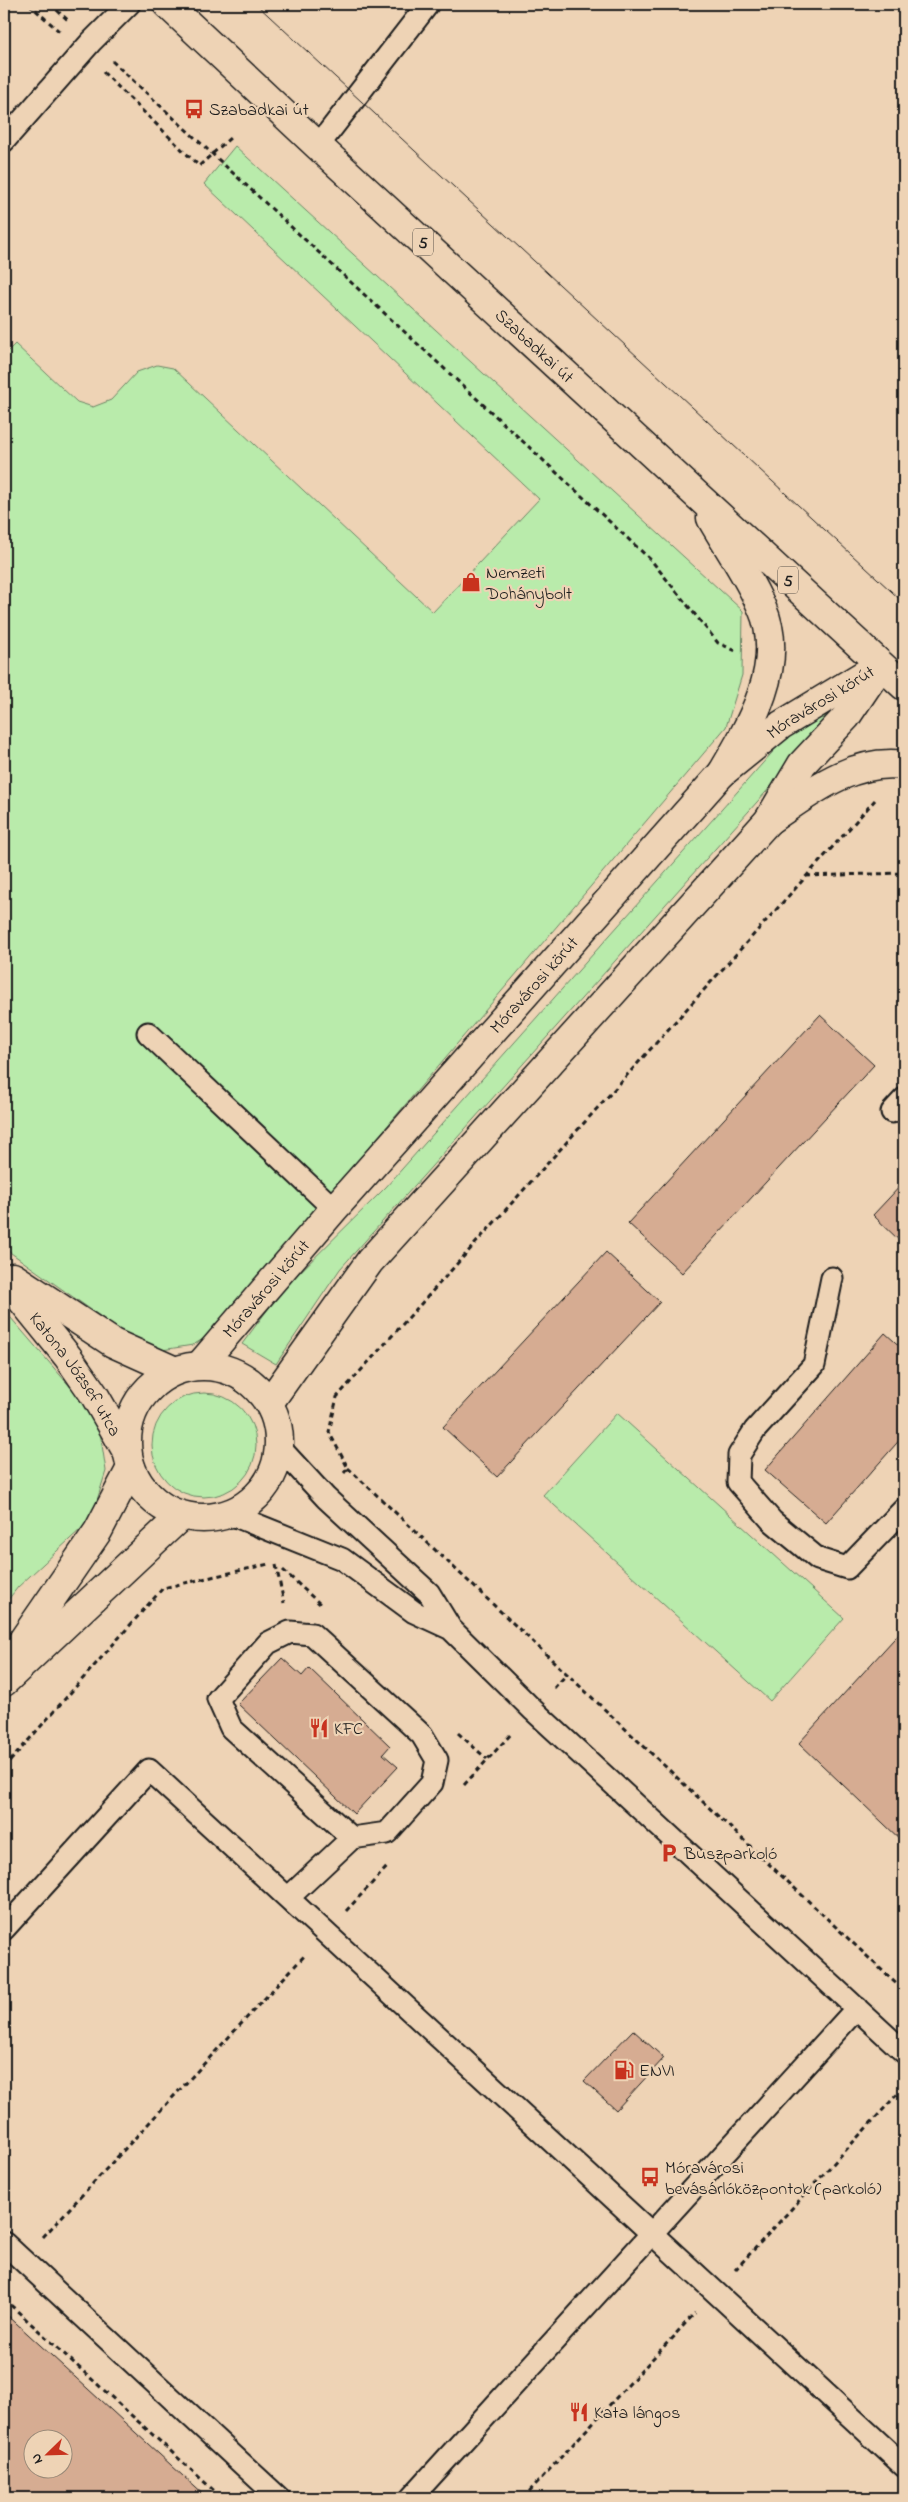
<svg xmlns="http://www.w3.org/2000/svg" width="908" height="2502" font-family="'Indie Flower',sans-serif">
<rect width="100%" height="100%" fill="#eed3b5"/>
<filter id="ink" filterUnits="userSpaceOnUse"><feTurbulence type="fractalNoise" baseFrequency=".02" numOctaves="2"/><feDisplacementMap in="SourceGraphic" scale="10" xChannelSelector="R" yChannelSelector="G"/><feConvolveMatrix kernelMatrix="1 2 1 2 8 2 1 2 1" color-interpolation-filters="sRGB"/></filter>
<g filter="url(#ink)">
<!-- green -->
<path fill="#b9ebab" stroke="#6a8464" d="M235,146L743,611L742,675L726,727L220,1323L208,1336L193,1345L162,1350L148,1347L135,1341L4,1248V355L15,344L77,402L93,407L111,400L137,372L157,365L173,368L433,612L539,499L204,184Z
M825,711L832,718L340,1269L276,1364L242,1344L283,1289L386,1187L778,746L798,726Z
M4,1310L98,1419L106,1471L94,1510L82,1528L18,1587L4,1605Z
M152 1445a52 52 0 1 1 104 0a52 52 0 1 1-104 0Z
M617,1413L844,1618L770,1701L543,1495Z"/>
<!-- building -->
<path fill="#d6ac92" stroke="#1c1c1c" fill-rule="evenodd" d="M820,1015L874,1065L682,1273L628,1223Z
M904,1182V1245L873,1215Z
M606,1252L660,1302L497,1477L443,1427Z
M885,1333L904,1350V1435L826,1523L765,1470Z
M904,1628V1843L799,1743Z
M282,1658L302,1676L309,1668L390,1746L383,1754L398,1767L354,1814L238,1704Z
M633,2030L664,2058L616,2110L584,2081Z
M4,2312L207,2498H4ZM32,2440H62V2470H32Z"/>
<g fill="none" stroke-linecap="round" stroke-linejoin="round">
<defs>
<path id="service" d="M4,141L91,42L129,4
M318,146L428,4
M148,1033L334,1209
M892,1112L904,1099
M832,1278L814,1365L755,1430L739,1455L738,1482L772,1521L818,1559L847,1568L904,1509
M280,1448L326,1498L429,1593L451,1629L533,1710L904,2052
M230,1514L342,1559L414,1612L451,1629
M288,1898L352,1838L387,1833L432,1783L437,1760L422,1735L312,1634L290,1632L268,1643L218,1699L231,1728L352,1838
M4,1929L149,1770L904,2466
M4,2243L279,2498
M411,2498L857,2008"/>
<g id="tertiary">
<path d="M13,1277L113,1343L173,1370"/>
<path id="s1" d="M4,1278L68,1357L95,1396L126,1450"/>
</g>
<g id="secondary">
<path id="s2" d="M200,1365L334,1209L722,773L781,725L880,665"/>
<circle cx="203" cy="1442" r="76"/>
<path d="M269,1403L370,1261L768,821L802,764L846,717L877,671"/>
<path d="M10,1659L98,1531L131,1468"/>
<path d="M4,1682L181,1516"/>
</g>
<g id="primary">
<path id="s3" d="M167,4L318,146L904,686"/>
<path d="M711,518C728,548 749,577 762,608C787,664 750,726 722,773"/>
<path d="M768,821C809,793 852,758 904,765"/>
</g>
</defs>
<!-- service casing -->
<use href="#service" stroke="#1c1c1c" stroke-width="25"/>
<!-- tertiary casing -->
<use href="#tertiary" stroke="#1c1c1c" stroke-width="31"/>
<!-- secondary casing -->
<use href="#secondary" stroke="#1c1c1c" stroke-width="31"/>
<!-- primary casing -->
<use href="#primary" stroke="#1c1c1c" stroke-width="31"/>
<!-- path -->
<path stroke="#1c1c1c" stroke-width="3" stroke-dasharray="5 4" stroke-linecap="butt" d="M29,4L60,32
M50,4L69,21
M112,61L651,560L718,643L736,651
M103,72L199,166L231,137
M806,876L904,873
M348,1468L904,1991
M344,1473L348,1468L329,1432L337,1397L875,800
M276,1565L284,1603
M283,1570L320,1604
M554,1688L567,1674
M458,1733L487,1759
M4,1768L163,1588L269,1564
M464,1785L512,1733
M346,1911L389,1865
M43,2237L306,1954
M735,2270L904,2087
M4,2299L222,2498
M523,2498L695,2313"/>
<!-- service -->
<use href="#service" stroke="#eed3b5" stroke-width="21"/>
<!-- tertiary -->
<use href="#tertiary" stroke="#eed3b5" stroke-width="28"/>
<!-- secondary -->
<use href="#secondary" stroke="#eed3b5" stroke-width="28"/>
<!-- primary -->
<use href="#primary" stroke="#eed3b5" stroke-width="28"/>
<!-- tram -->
<path stroke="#1c1c1c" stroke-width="1" d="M256,4L904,603"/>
</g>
</g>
<!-- icons -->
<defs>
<symbol id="bus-bare" viewBox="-9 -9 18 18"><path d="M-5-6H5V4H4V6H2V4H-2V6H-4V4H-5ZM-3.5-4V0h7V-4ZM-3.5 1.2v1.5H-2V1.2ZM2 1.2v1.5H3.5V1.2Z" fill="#c8321e" stroke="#eed3b5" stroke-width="2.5" paint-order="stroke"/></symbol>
<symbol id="shop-bare" viewBox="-9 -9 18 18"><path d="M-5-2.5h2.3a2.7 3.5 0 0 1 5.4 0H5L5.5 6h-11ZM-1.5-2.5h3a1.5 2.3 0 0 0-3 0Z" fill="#c8321e" stroke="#eed3b5" stroke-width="2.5" paint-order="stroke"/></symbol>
<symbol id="restaurant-bare" viewBox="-9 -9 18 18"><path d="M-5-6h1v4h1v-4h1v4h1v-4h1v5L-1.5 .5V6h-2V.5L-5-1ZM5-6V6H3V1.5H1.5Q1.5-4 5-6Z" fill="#c8321e" stroke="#eed3b5" stroke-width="2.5" paint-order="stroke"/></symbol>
<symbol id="parking-bare" viewBox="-9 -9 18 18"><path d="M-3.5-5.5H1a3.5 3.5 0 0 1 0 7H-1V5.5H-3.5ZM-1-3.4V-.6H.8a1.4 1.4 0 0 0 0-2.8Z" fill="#c8321e" stroke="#eed3b5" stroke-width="2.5" paint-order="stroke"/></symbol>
<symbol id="fuel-bare" viewBox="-9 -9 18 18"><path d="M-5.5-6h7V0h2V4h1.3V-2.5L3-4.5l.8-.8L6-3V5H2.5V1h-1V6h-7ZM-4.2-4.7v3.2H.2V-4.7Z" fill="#c8321e" stroke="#eed3b5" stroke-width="2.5" paint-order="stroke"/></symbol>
</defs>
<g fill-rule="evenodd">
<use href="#bus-bare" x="180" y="95" width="28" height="28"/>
<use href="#shop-bare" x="457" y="568" width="28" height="28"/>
<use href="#restaurant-bare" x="305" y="1714" width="28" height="28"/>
<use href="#parking-bare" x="655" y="1839" width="28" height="28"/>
<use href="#fuel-bare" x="610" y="2056" width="28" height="28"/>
<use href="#bus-bare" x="636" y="2163" width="28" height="28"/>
<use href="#restaurant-bare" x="565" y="2398" width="28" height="28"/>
</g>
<g text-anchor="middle" stroke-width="4.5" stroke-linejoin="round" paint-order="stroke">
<!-- shield labels -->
<g fill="#eed3b5" stroke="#5b534a" stroke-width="1">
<rect x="413" y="228.5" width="20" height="27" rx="4"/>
<rect x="778" y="566.5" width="20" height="27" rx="4"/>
</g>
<g font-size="16" font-weight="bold" fill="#1c1c1c">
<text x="423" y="248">5</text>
<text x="788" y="586">5</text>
</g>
<!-- poi labels -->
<g font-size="18" fill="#1c1c1c" stroke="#eed3b5" text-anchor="start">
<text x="209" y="115">Szabadkai út</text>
<text x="486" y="578">Nemzeti<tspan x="486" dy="21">Dohánybolt</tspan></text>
<text x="334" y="1734">KFC</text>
<text x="684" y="1859">Buszparkoló</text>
<text x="639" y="2076">ENVI</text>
<text x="665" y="2173">Móravárosi<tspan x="665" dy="21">bevásárlóközpontok (parkoló)</tspan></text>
<text x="594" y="2418">Kata lángos</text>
</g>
<!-- street labels -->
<g font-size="18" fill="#1c1c1c" stroke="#eed3b5">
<text dy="6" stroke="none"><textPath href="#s3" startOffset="502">Szabadkai út</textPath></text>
<text dy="6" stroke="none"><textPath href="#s2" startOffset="911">Móravárosi körút</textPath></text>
<text dy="6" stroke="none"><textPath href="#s2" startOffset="506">Móravárosi körút</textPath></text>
<text dy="6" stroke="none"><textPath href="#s2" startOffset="101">Móravárosi körút</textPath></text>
<text dy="6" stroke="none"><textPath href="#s1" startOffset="120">Katona József utca</textPath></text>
</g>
</g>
<!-- margin -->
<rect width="908" height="2502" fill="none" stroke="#eed3b5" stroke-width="20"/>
<rect x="10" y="10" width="888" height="2482" fill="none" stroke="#1c1c1c" stroke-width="2" filter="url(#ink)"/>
<!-- north arrow -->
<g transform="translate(48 2454) rotate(247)"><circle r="24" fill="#eed3b5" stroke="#9a8a78"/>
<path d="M0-4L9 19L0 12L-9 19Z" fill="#c8321e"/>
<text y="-8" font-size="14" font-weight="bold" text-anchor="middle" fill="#1c1c1c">N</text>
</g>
</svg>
